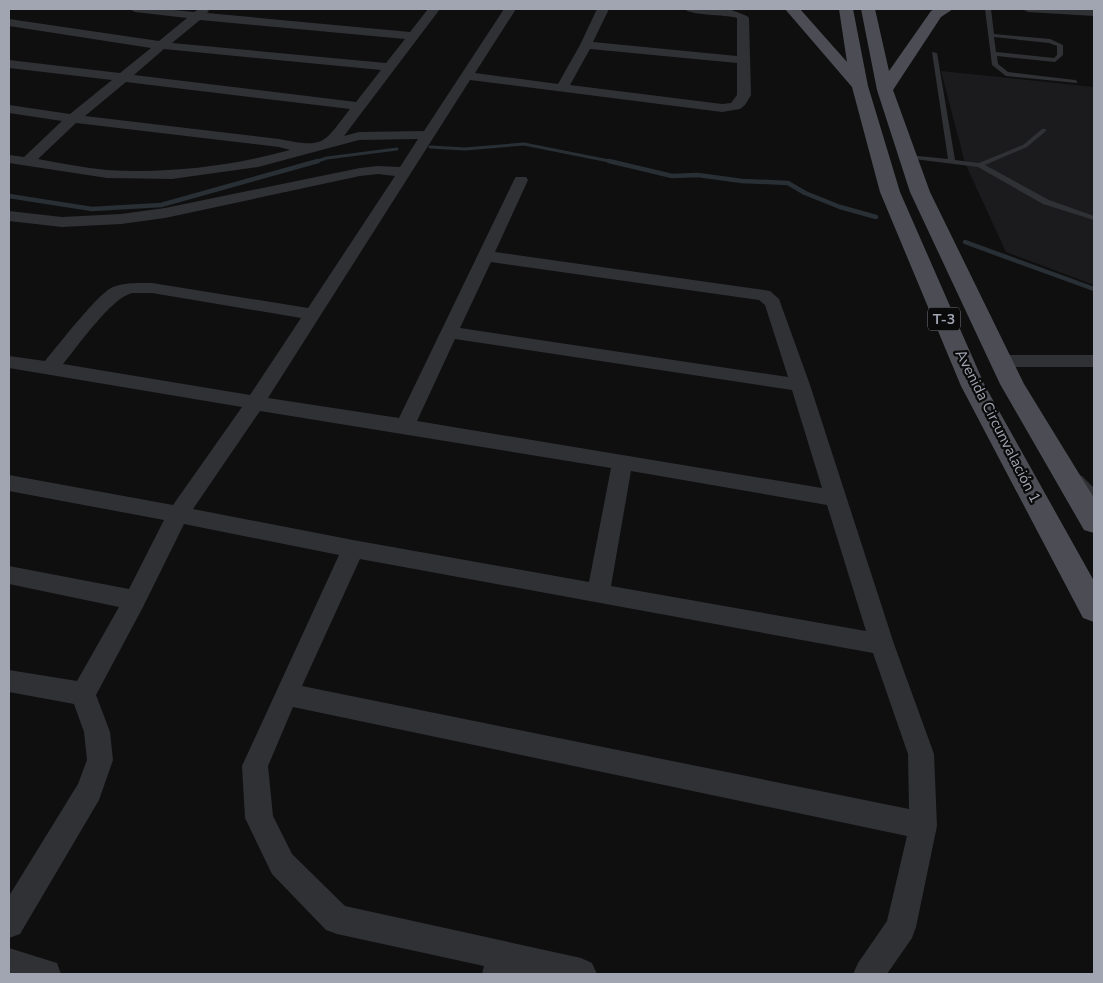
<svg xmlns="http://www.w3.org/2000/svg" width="1103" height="983" font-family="'Nunito Sans',sans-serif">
<rect width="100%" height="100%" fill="#0f0f10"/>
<!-- built -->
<path fill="#1b1b1d" d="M941,71L1094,87V285L1006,252L965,163Z"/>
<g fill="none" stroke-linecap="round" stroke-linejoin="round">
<!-- stream-far1 -->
<path stroke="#282f35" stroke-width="3" d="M430,147L465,149L524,144L614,162
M314,162L327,158L397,149"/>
<!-- stream -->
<path stroke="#282f35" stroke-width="4.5" d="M609,161L672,176L698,175L742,181L788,183L805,193L840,207L876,217
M9,196L92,209L161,205L318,161
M965,242L1094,289"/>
<!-- lane -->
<path fill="#303135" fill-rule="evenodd" d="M985,9H991L994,34L1050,39L1063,45V55L1055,62L997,56L998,64L1008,72L1075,80L1077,81V83L1006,76L992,65ZM994,37L1049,43L1057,46V55L1054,58L996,52Z
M932,52L937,53L955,160L979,163L1023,145L1042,129H1046V131L1027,147L985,165L1049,200L1094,216V220L1043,204L978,167L906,158V156L908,155L948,159Z
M1079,475L1082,476L1094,488V498L1090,497L1076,482L1074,479Z"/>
<!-- street -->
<path fill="#303135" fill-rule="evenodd" d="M129,9H163L194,12L199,9H207L209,11L207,13L410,32L428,9H440L344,136L359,132L424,131L504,9H516L475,73L558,84L580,45L597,9H609L593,42L737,56V18C724,14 692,16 684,9H729L747,16L749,18L751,95L745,105L740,109L722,112L470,80L268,398L399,418L514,180L516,177H526L528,180L495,252L764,290L770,291L779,299L810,385L894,644L934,754L937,826L916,927L912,938L887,974H853L858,963L887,921L907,836L293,707L268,766L273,816L292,854L345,906L581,958L592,963L597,974H482L484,966L337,934L326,930L272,874L245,818L242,766L339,555L184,524L143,607L96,695L110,732L113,760L99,800L20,934L9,938V896L78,784L87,760L84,732L74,704L9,692V670L77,681L119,607L9,584V566L129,589L164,520L9,491V475L173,505L242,407L9,368V356L45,361C58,346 98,293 113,287C125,282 139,283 152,283L308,308L395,176L378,174L360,176L165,218L121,224L62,227L9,221V211L62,217L121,214L165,208L360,168L378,166L400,167L418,139L359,140L258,167L172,179L107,178L9,163V155L24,157L62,121L9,113V105L70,114L112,80L9,68V60L120,73L151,48L9,26V19L159,41L187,18L135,12ZM200,20L405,39L386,63L172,43ZM164,49L381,70L356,102L134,75ZM590,49L737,63V95L731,103L722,104L570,85ZM126,82L350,109C322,145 325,148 279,139L85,116ZM76,123L279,147L290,150C232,166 168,174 107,170C84,168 61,163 38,159ZM491,262L759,300L765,305L788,377L460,328ZM132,293H152L301,318L250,395L63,364C78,346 111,298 132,293ZM455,339L792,390L822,488L417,421ZM260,411L611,468L589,582L353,540L193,509ZM631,471L827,505L866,631L611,586ZM360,559L873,653L908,754L909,809L302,686Z
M1022,9L1094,10V16L1028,12Z
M1001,355H1094V367H1001L994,365L992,361L994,357Z
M9,948L57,963L61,974H9Z"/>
<!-- primary -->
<path fill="#4c4d54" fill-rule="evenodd" d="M785,9H800L847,62L839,9H853L868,86L900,192L985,386L1094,581V622L1083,618L961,386L880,192L852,87Z
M861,9H875L889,71L931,11L935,9H953L941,17L893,90L930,192L1024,384L1094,498V533L1084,530L1000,384L910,192L877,90Z"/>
</g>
<g text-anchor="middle" stroke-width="4.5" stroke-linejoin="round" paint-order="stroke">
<!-- shield labels -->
<rect fill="#0a0a0b" stroke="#73767f" stroke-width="1" x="928" y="307.5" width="32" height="23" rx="4"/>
<g font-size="14" font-weight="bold" fill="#a0a5b1">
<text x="944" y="324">T-3</text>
</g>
<!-- street labels -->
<g font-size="15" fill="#a0a5b1" stroke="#0a0a0b">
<text transform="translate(998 426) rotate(63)" y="5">Avenida Circunvalación 1</text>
</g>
</g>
<!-- border -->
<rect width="1103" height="983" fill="none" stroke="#a0a5b1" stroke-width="20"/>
</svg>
